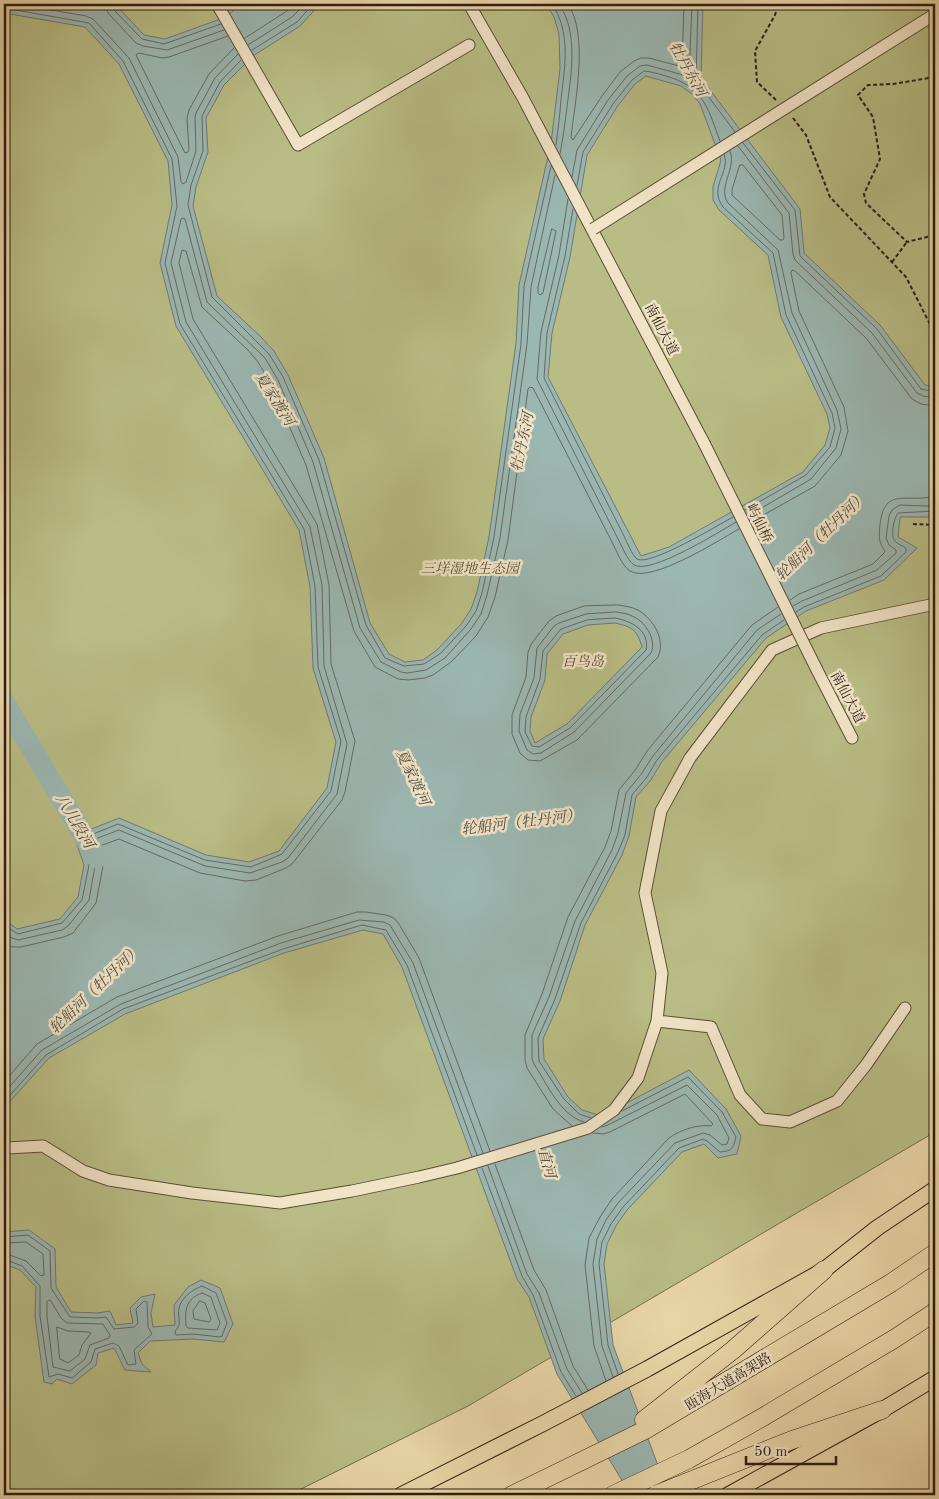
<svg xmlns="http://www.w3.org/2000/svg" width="939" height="1499" font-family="'Old Standard TT','Noto Serif SC',serif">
<rect width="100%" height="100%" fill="#e9d6a7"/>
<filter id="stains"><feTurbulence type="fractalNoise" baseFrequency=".004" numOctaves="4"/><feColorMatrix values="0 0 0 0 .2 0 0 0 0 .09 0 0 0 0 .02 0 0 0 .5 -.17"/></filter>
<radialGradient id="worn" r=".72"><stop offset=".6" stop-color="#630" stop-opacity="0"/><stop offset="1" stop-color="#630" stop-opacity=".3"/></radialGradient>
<!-- green -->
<path fill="#b9bd85" stroke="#736d4e" d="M4,4H935V1132L468,1406L289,1495H4Z"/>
<!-- water -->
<path fill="#9bb7b2" stroke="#6f7974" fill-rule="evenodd" d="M4,4H115L144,35L165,39L226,17L241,4H320L300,26L253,56L224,85L206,118L208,152L196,187L193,206L217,296L261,337L274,351L288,375L324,458L370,623L389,654L405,662L423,660L437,650L462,623L471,609L477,592L489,537L516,343L519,285L551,143L560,69L559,34L554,17L546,4H703L701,78L800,209L804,253L880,325L925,385L935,387V515L928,517H900L898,537L917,548L884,580L806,611L766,638L661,763L651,780L636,797L629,836L622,855L585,925L560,1001L543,1039L544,1059L568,1097L582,1110L602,1116L689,1070L726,1109L741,1136L737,1154L718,1158L704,1144L682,1152L627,1210L616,1226L607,1244L604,1264L613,1345L669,1495H631L557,1374L529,1297L517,1279L402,967L383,934L363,930L284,953L125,1014L49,1058L4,1108V919L17,929L60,919L78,897L84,865L74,836L119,818L206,855L249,862L279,851L327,788L336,742L313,668L310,586L299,530L176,326L160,263L172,205L168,161L119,64L85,27L4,13ZM646,76L681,86L692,94L700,104L721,160L713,187V200L719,210L768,255L781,317L827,414L830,428L825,445L803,472L669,547L641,556L548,377L552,333L570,257L587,155L617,107L635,84ZM615,623C633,627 637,630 642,647L567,724L535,743L530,731L531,717L545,680L547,654L563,634L588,625Z
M29,1230L55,1249L56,1287L71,1312L98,1313L110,1311L116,1325L133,1323L130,1308L141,1297L155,1294L151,1313L153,1327L175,1325L174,1305L188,1287L201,1280L220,1288L233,1324L224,1342L193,1339L150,1341L138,1353L142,1364L151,1372L125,1370L114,1348L98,1353L96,1365L72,1384L57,1379L52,1384L44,1382L35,1316L36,1287L20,1270L4,1264V1232Z"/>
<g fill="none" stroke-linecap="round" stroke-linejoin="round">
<!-- shore -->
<path stroke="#646a64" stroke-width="1" d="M17,4L86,16L93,19L129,58L178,157L181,182L183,184L186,182L196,151L195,118L196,113L215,78L238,54
M105,4L108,13L136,43L143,46L167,50L224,30
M112,4L113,9L142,39L164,44L221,24
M552,4C571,32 565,66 561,99C560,114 558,130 556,145
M559,4C579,33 571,74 567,107C565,123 563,138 560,154
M568,4C589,35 575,101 571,137L573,140L602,96L620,72L634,61L641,58H649L679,66L682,65L684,4
M698,4L696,80L735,132
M4,8L89,23L123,61L172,159L177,206L165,263L180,324L304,529L315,586L318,667L341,741L331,791L282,854L251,867L205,860L118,824L81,839L89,865L82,900L62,923L18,934L4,925
M228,36L169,57L162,58L139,53L136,55L185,153L188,152L189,149L187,118L189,110L209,74L234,48
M245,38L287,11L295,4
M248,45L292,17L305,4
M252,50L297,22L313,4
M241,60L220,82L202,116L203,151L191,185L188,205L212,297L269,354L283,377L319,460L366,625L385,658L404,666L424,664L441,653L466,626L476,611L482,593L494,537L521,344L524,286L551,166
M743,143L795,210L800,256L877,329L921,389L935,392
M738,146L789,213L793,254L795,260L872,333L917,393L923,396L935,398
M730,151C737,169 717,187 728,203L778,250L792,313L837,410L841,429L836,448L811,479L748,516
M724,154C731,173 708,186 723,207L773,253L786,315L832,413L835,428L830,447L806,475L745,510
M740,165H743L782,215L784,238L783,240H780L732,195V190Z
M572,177L577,150L608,100L627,76L640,66L647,65L687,76L689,75L692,4
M577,186L583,152L613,104L632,80L644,71C654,72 663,75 672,78C705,89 709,112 720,141
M568,199L559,255L541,332L537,379L618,539C622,546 627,560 634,565C650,575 719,532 736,522
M573,209L565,256L547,333L544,378L624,536C627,542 632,555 637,559C649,567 720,524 733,517
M552,229L556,231L543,293L540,295L538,293V287Z
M751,522L815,486L841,455L848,431L844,407L799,311L791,273L792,270L795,271L866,338L912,399L921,404L935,406
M790,600L799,594L873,564L884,553L885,551C878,542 879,535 880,524C884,493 898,499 923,498C927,498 931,497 935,497
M618,605C625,606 632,607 638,610C653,619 666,639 658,657L577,740L540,761L528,760L520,753L512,734V715L526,677L528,652L532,643L549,621L556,616L584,606Z
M793,606L802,601L877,570L896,553V550L889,545L886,538L889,516L892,510L900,505L927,506L935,505
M616,612C621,613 627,613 632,616C645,621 657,639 651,653L574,732L541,753L533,754L527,750L519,731L520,714L534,678L537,648L554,626L559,623L586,614Z
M796,612L804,607L881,576L906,552V548C903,546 897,544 895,541C890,536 894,518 898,513L935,511
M615,618C631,621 650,630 646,650L570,728L539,747L532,746L525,732L526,717L540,679L543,651L561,629L587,620Z
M4,933L12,938L18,940L62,930L68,926L89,900L95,866L89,844L90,841L119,830L205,866L250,873L282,862L288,858L337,794L347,744L324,666L322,585L310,527L186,322L171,263L181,219L183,218L185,219L207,302L265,358L278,380L313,462L360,628L381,662L401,672L407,673L426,670L445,658L471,629L481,614L487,595L500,538L527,344L531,287L555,175
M4,942L12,947H21L64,937L73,933L96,903L103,866L98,848L100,846L119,839L200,873L245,881L256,880L286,868L292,864L342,800L345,792L355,741L331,664L329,585L317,524L193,319L179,263L182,250L186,251L202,307L248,350L258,362L271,384L306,465L354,631L375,667L398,679L408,680L425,678L433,675L451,662L476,636L488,617L495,597L508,540L528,389L530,387L533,388L612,542C617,551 621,565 630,571C651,584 719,540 739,529
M4,1082L37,1044L117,997L278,936L357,912H366L386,915L394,918L399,924L419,958L490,1151
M4,1093L42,1050L121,1004L281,943L359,920L384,922L390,925L413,963L483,1153
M4,1102L46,1055L123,1009L283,949L362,925L386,930L407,965L477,1155
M591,1118L579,1114L564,1099L539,1061L538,1038L555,999L581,923L618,852L625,835L632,795L647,777L657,760L762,635L784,620
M584,1122C560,1115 547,1084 534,1064L532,1059V1035L549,997L575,921L612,850L618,833L626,793L642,773L653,756L757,630L781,614
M572,1126L553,1109L527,1068L525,1060V1035L542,994L568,917L605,847L611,831L619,790L636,769L647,751L752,625L778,607
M602,1127L608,1125L687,1085L717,1115L729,1138L727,1144L722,1145L710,1135L703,1133L675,1143L618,1203L606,1220L597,1239L593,1264L602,1346L613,1377
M593,1133L603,1134L610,1132L685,1094L713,1124L711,1126C698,1124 680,1130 669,1138L612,1199L600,1217L589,1238L585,1265L594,1346L606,1381
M495,1164L534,1270L546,1290L573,1366L588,1390
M488,1166L527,1274L539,1293L567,1369L582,1393
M482,1168L522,1276L533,1295L561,1372L576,1396
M4,1237L28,1235L50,1251L51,1288L70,1317L98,1318L106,1317L114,1329L134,1327L138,1323L136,1309L144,1301L147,1302L148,1327L152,1334L134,1350L136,1364L128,1365L119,1346L113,1343L95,1349L91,1362L72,1378L58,1374L49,1377L40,1316V1286L22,1266L4,1259
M4,1243L26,1242L43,1254L44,1275L41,1276L26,1261L4,1253
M202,1286L216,1293L227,1323L222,1336L220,1337L193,1334L176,1335L175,1331C183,1324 177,1317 179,1308C181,1298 193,1289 202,1286Z
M202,1293L211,1297L220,1323L217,1330L188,1328L186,1326C185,1311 185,1299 202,1293Z
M49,1300L51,1301L61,1318L67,1323L103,1324L110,1335L109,1338L90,1345L85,1359L70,1371L53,1367L47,1316V1302Z
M200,1301L205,1303L211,1319L209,1322L194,1319L193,1311Z
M57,1327L68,1331L89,1332L91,1333L82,1345L79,1355L68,1363L60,1359Z
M618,1374L608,1345L599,1264L602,1242L611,1224L623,1207L679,1148L703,1139L707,1141L720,1152C732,1151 733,1149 736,1137L722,1112L688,1077L622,1111"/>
<!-- river -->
<path stroke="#9bb7b2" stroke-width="21" d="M4,702L97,858"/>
<defs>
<path id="minor" d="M217,4L298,145L469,45
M469,4L523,98L704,443
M817,670L852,738
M657,1021L711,1027L740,1095L762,1119L790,1122L837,1101L866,1065L905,1008
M4,1151L7,1148L43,1146L83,1171L109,1180L192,1193L280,1203L352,1191L419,1177L457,1168L588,1128L614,1110L638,1078L657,1021L662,973L645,893L661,811L690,758L772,650L821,628L935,604"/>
<path id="major" d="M401,1495L544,1423L647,1369L824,1270L877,1228L935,1189
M728,1495L882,1410L935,1378"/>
<path id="highway" d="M644,1420L733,1350L824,1270
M512,1495L645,1430L891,1283L935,1253
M613,1495L689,1459L763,1417L894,1339L935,1312
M655,1495L792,1440L882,1410"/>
</defs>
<!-- minor casing -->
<use href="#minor" stroke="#5c4b3a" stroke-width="13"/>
<!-- major casing -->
<use href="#major" stroke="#2d1d16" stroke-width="17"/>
<!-- highway casing -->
<use href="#highway" stroke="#2d1d16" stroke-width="19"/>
<!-- path -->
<path stroke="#2d1d16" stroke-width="2" stroke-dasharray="4 2.5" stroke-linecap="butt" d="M935,77L893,84L868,85L858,95L873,117L880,159L864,194L866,203L907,242L927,237L935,232
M776,100L757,82L755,51L775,15L778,4
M793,118L806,135L830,197L906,277L935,334
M892,262L907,242
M913,524L935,525"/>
<!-- minor -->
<use href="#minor" stroke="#f1e4c6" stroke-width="11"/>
<!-- major -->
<use href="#major" stroke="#e9d6a7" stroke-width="15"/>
<!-- highway -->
<use href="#highway" stroke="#e9d6a7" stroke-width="18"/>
<defs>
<path id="minor-bridge" d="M593,229L935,14
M704,443L817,670"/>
</defs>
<!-- minor-bridge casing -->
<use href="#minor-bridge" stroke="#5c4b3a" stroke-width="13" stroke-linecap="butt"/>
<!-- minor-bridge -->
<use href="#minor-bridge" stroke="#f1e4c6" stroke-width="11"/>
</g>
<g text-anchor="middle" stroke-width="5" stroke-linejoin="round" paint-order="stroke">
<!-- street labels -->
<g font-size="14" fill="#2d1d16" stroke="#f1e4c6">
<text transform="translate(662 329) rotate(63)" y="5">南仙大道</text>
<text transform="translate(760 523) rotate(64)" y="5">屿仙桥</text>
<text transform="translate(848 697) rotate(62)" y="5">南仙大道</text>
<text transform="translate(728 1381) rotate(-31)" y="5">瓯海大道高架路</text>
</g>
<!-- park labels -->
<g font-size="14" font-style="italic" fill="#574d37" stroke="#f1e4c6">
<text x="470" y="573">三垟湿地生态园</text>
<text x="583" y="666">百鸟岛</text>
</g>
<!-- water labels -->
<g font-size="15" font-style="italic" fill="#4e4b45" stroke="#f1e4c6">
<text transform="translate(688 69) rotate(61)" y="5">牡丹东河</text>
<text transform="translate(275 399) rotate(58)" y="5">夏家渡河</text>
<text transform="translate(522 442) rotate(-78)" y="5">牡丹东河</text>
<text transform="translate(821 536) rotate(-44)" y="5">轮船河（牡丹河）</text>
<text transform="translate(413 777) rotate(65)" y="5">夏家渡河</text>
<text transform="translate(75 821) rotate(59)" y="5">八儿段河</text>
<text transform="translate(521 822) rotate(-7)" y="5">轮船河（牡丹河）</text>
<text transform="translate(95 989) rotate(-44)" y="5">轮船河（牡丹河）</text>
<text transform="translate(547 1163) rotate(75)" y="5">直河</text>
</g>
</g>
<!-- margin -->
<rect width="939" height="1499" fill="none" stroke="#e9d6a7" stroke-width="20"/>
<rect x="5" y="5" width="929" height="1489" fill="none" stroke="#2d1d16" stroke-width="2.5"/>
<rect x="10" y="10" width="919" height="1479" fill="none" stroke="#2d1d16"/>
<!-- scale -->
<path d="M746 1456v8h90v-8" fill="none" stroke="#2d1d16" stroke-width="2.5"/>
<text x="754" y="1456" font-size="15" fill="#2d1d16" stroke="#f1e4c6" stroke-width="4" paint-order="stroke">50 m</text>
<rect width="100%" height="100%" filter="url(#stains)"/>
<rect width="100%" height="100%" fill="url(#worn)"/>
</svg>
